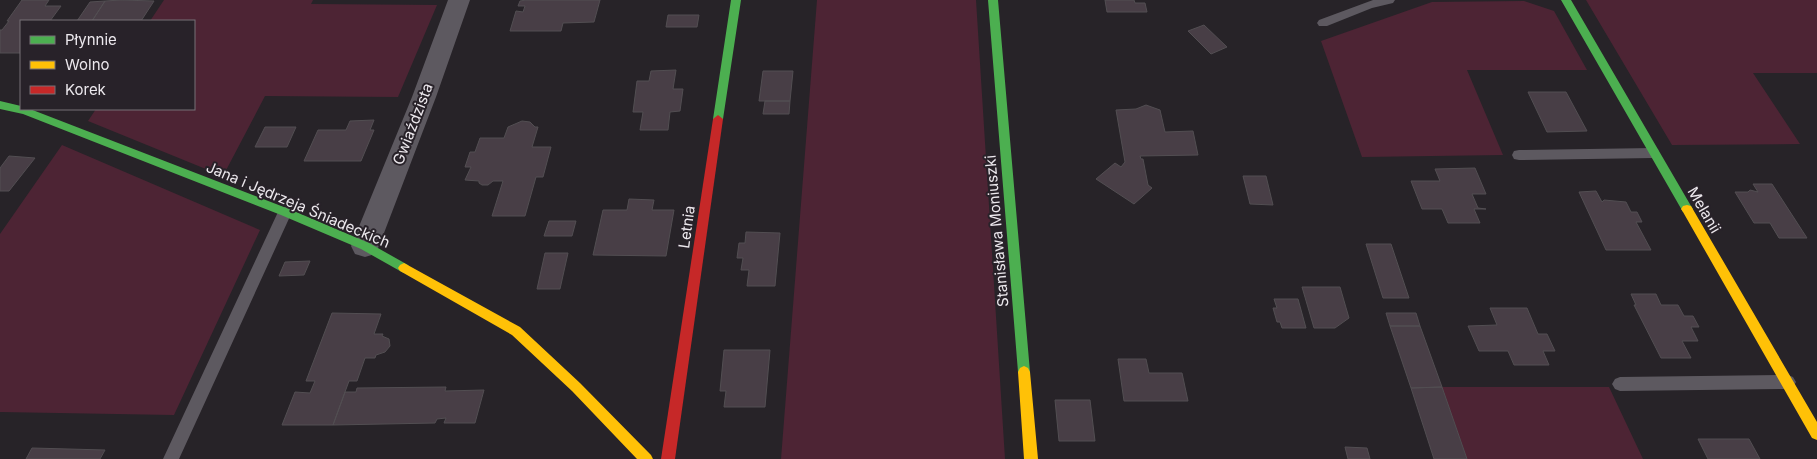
<svg xmlns="http://www.w3.org/2000/svg" width="1817" height="459" font-family="Inter,sans-serif">
<rect width="100%" height="100%" fill="#272328"/>
<!-- green -->
<path fill="#4d2434" d="M164,0H313L311,4L437,5L398,97L265,96L223,176L88,121L96,109H194V21H150Z
M817,0H976L1005,459H781Z
M1586,0H1817V73H1753L1800,144L1672,145Z
M1524,1L1554,11L1587,70H1467L1503,155L1362,157L1321,41L1432,2Z
M62,145L260,230L174,415L0,412V234Z
M1442,387H1609L1643,459H1467Z"/>
<!-- building -->
<path fill="#483e46" stroke="#524e52" d="M22,0H49L45,6H61L50,21H21V53H0V30H2L9,21H7Z
M121,0L154,1L141,21H92L105,1Z
M526,0H600L594,22L563,23L561,31H510L516,11L523,12L525,6H518L520,1Z
M1105,0H1134L1135,3H1145L1147,12H1107Z
M105,1L92,21H77L90,2Z
M668,15H699L697,27H666Z
M1204,25L1227,47L1211,54L1188,31Z
M676,70L673,89H683L680,111L670,112L668,130H640L643,112H633L637,81H649L651,71Z
M763,71H793L790,101H759Z
M1528,92H1566L1587,131L1547,132Z
M765,101H790L789,114H763Z
M1146,105L1160,110L1165,132L1193,131L1198,155L1140,156L1141,159H1143L1148,185L1152,188L1134,204L1096,179L1115,163L1121,167L1125,162L1116,110L1136,109Z
M374,120L370,130H374L361,161H304L318,130H346L350,121Z
M522,121L530,122L535,127H538L532,147H551L543,177H536L525,216H492L503,181H493L488,185H482L479,183V181L465,180L471,167H465L470,152H475L480,138H504L508,127Z
M265,127H296L287,147H255Z
M9,156L35,158L9,191H0V168Z
M1475,168L1486,194H1472L1478,208L1486,209H1474L1480,223H1448L1442,209H1422L1411,181H1440L1435,169Z
M1243,176H1266L1273,205L1250,204Z
M1753,184H1772L1807,238H1779L1770,223H1754L1735,192H1748L1750,190L1758,192Z
M1596,191L1602,202L1604,200L1626,202L1631,212H1637L1642,222H1636L1651,250H1606L1579,192Z
M629,199L654,200L652,210H674L666,256L593,255L603,210H627Z
M549,221H576L572,236H544Z
M746,232L780,233L775,286H747L749,270H741L743,258H737L739,243H745Z
M1366,244H1391L1409,298H1383Z
M545,253H568L560,289H537Z
M310,261L304,275L279,276L285,262Z
M1302,287H1340L1349,318L1335,328H1314Z
M1631,294H1656L1661,305H1678L1684,316H1693L1699,327H1691L1698,341H1682L1691,358H1661L1634,305H1636Z
M1274,299H1298L1306,328H1282L1280,322H1277L1273,308H1277Z
M1490,308H1527L1538,334H1547L1555,351H1543L1549,365H1514L1508,351H1479L1468,326L1497,325Z
M332,313L381,314L374,334H383L382,336L389,339L390,346L385,352L376,355L375,358H365L357,381H349L333,425H282L295,392L310,393L315,381H306Z
M1386,313H1416L1420,326H1390Z
M1390,326H1420L1442,387L1411,388Z
M724,350H770L765,407H724L726,391H720Z
M1118,359H1146L1149,373H1182L1188,401H1124Z
M446,387L445,391L484,390L475,423H444L446,418L437,419L435,423L333,425L345,392H356L357,388Z
M1442,387L1467,459H1434L1411,388Z
M1055,400H1090L1095,441H1059Z
M1698,439H1749L1760,459H1708Z
M1345,447L1367,448L1370,459H1348Z
M32,448L105,450L100,459H26Z"/>
<g fill="none" stroke-linecap="round" stroke-linejoin="round">
<!-- lane -->
<path fill="#5d5960" fill-rule="evenodd" d="M1373,0H1395L1393,3L1372,8L1327,26H1319L1317,23L1319,20Z
M1653,148L1658,149L1659,153L1658,157L1653,158L1519,160L1514,159L1512,155L1514,151L1519,150Z
M285,207L290,208L292,212L179,459H163L278,212L280,208Z
M1788,375L1793,377L1796,382L1793,387L1788,389L1620,391L1615,389L1612,384L1615,379L1620,377Z"/>
<!-- street -->
<path fill="#5d5960" fill-rule="evenodd" d="M448,0H470L436,97L379,246L375,254L365,257L355,254L351,246L412,97Z"/>
<!-- fast -->
<path fill="#4caf50" fill-rule="evenodd" d="M731,0H741L723,119L718,123L713,119Z
M988,0H998L1030,372L1028,376L1024,378L1020,376L1018,372Z
M1561,0H1571L1691,206L1693,209L1691,212H1683Z
M0,101L21,106V109H30L289,209L369,243L408,265L410,268L408,271L404,273L400,271L361,249L281,215L23,114L0,109Z"/>
<!-- slow -->
<path fill="#ffc107" fill-rule="evenodd" d="M1687,205L1691,206L1817,422V440L1812,438L1683,212L1681,209L1683,206Z
M404,263L520,327L580,383L651,455L653,459H637L572,391L512,335L400,271L398,268L400,265Z
M1024,366L1028,368L1030,372L1038,459H1024L1018,372L1020,368Z"/>
<!-- jam -->
<path fill="#c62828" fill-rule="evenodd" d="M718,115L723,119L675,459H661L713,119Z"/>
</g>
<g text-anchor="middle" stroke-width="4" stroke-linejoin="round" paint-order="stroke">
<!-- street labels -->
<g font-size="15" fill="#ece8ed" stroke="#282229">
<text transform="translate(413 124) rotate(-69)" y="5">Gwiaździsta</text>
<text transform="translate(298 205) rotate(23)" y="5">Jana i Jędrzeja Śniadeckich</text>
<text transform="translate(1704 210) rotate(60)" y="5">Melanii</text>
<text transform="translate(687 227) rotate(-82)" y="5">Letnia</text>
<text transform="translate(997 231) rotate(-95)" y="5">Stanisława Moniuszki</text>
</g>
</g>
<!-- legend -->
<rect x="20" y="20" width="175" height="90" fill="#282229" stroke="#767177"/>
<rect x="30" y="36" width="25" height="8" fill="#4caf50" stroke="#767177"/>
<text x="65" y="45" font-size="15" fill="#ece8ed">Płynnie</text>
<rect x="30" y="61" width="25" height="8" fill="#ffc107" stroke="#767177"/>
<text x="65" y="70" font-size="15" fill="#ece8ed">Wolno</text>
<rect x="30" y="86" width="25" height="8" fill="#c62828" stroke="#767177"/>
<text x="65" y="95" font-size="15" fill="#ece8ed">Korek</text>
</svg>
